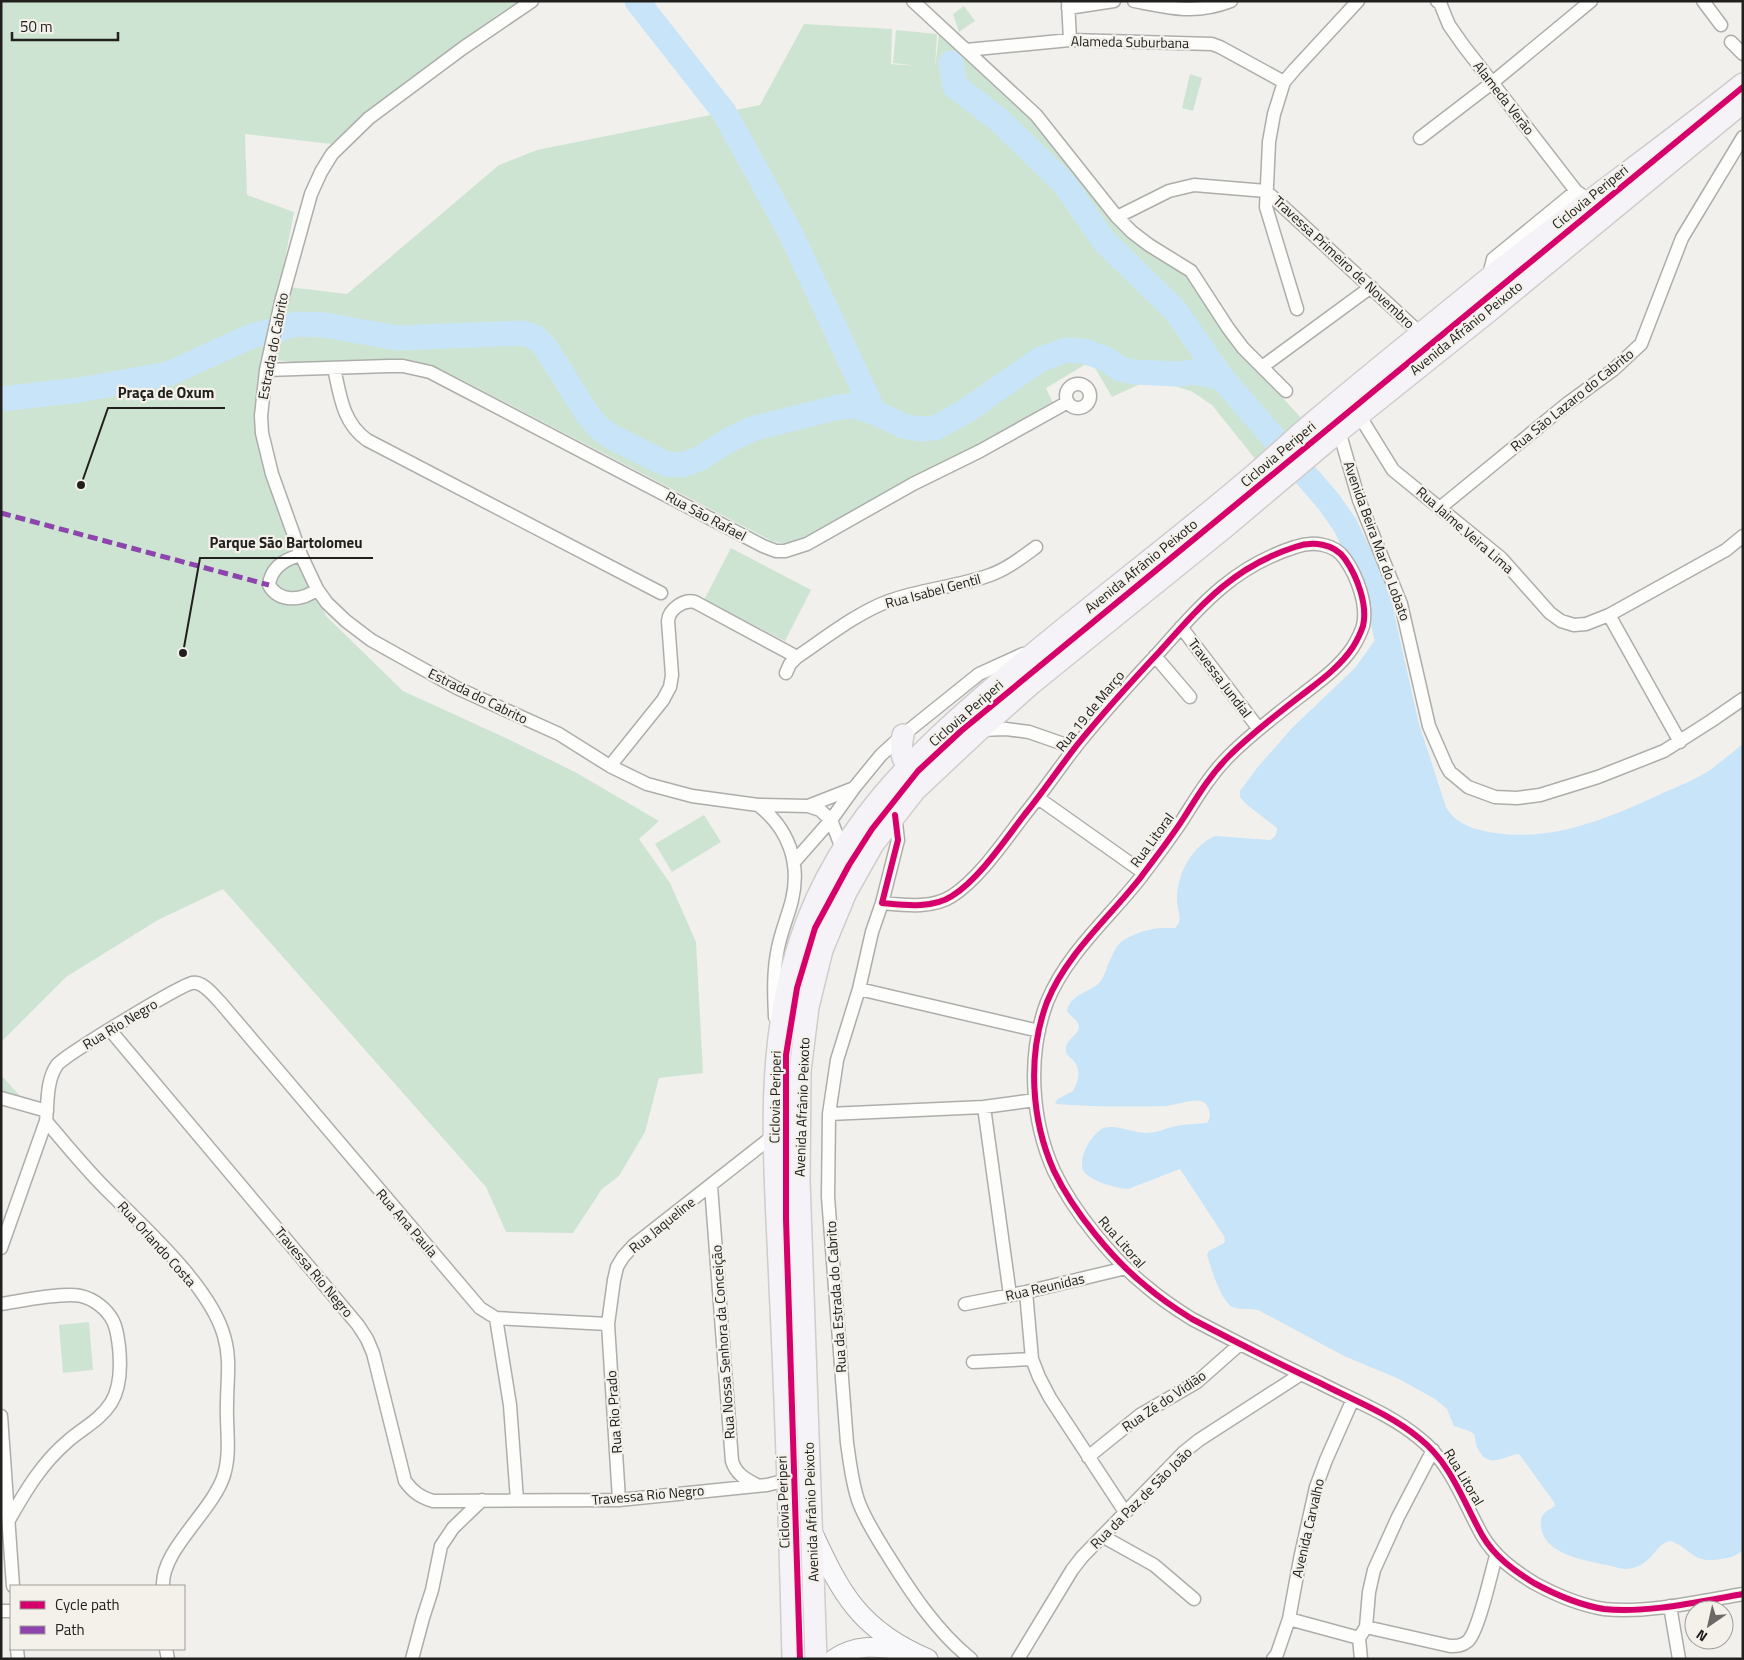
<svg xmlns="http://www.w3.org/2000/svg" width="1744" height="1660" font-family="'Titillium Web',sans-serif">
<rect width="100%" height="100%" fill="#f1f0ec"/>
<!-- green -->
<path fill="#cee4d2" d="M1,1H522L331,144L245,134L247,195L294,212L280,286L347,294L499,165L537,150L760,105L804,24L892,29L891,64L918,66L893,63L896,30L937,34L935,68L939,34L1031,119L1116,226L1187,270L1227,338L1305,422L1256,460L1212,405L1191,391L1151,379L1112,397L1091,361L1046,388L1054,405L803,540L787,544L772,541L441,369L415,362H291L261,358L257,383L256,422L286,532L326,616L403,691L508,739L575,772L659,821L639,839L670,883L696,942L703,1073L659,1078L645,1132L619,1176L602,1189L573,1233L506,1232L486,1187L223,889L158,920L66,977L1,1042Z
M964,6L975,21L959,32L953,14Z
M1190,74L1202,78L1193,111L1182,108Z
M731,548L811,590L785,641L704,600Z
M704,815L721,842L672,872L655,844Z
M1,1075L21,1097L1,1093Z
M89,1322L93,1370L63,1373L59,1325Z"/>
<!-- water -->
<path fill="#c8e4f9" d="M1398,631L1419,724L1446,807C1456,825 1476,830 1495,833C1555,842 1611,817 1665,792C1679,786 1694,780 1707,772C1719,764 1731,753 1743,744V1550C1737,1556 1729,1558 1721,1559C1692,1564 1693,1550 1671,1541C1655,1542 1652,1569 1624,1569C1617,1568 1609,1565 1601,1564C1580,1559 1543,1553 1541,1526C1540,1514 1545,1512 1555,1506L1554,1502L1519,1454C1502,1456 1489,1470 1478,1449C1475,1444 1476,1439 1474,1434L1469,1431L1454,1426L1447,1409L1435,1399L1399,1379L1344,1356L1260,1311C1250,1307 1242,1311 1233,1307C1221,1302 1211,1268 1207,1255L1209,1251L1224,1243L1225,1241L1224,1236L1180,1169L1128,1189C1115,1188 1094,1182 1085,1173C1075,1162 1092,1132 1104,1128C1117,1124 1133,1133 1146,1133C1156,1133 1164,1129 1172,1127C1183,1124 1196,1124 1207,1123C1213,1116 1209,1103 1200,1101C1192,1099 1176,1105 1166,1106C1130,1107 1094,1107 1057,1104L1055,1103L1058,1099L1073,1091C1079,1080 1082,1069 1072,1059C1069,1056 1066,1055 1066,1050C1065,1038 1083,1034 1078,1023C1075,1018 1070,1016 1067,1011C1070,995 1087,993 1098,984C1105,978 1106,968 1110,960C1113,954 1115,948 1120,943C1129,935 1148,929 1160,928C1165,928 1170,928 1175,928C1185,919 1176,910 1177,899C1177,874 1192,846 1215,836L1270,840C1275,837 1277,834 1277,828L1246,804L1240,797V791L1257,768L1292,728L1355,668L1375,640Z"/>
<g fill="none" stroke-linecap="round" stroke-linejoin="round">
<!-- river -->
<path stroke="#c8e4f9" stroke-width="25" d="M637,1L724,112L791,234L874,412L903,426L920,429L935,428L963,413L1039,360L1066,350L1084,351L1106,359L1120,369L1134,372L1179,374L1195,372L1222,378L1329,502L1345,525L1373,583L1380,606L1386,635
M951,63L955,86L999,120L1064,183L1104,241L1175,310L1222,378
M1,399L79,390L168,374L249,337L297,324L325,325L397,338L522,333L535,337L546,348L586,412L598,427L612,437L666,464L682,465L699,459L729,440L752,429L839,407L855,406L874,412"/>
<defs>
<path id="minor" d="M532,1L463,48L369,118L332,154L321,172L311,194L281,302L266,370L261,416L262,433L272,474L301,555L317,589L327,603L346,621L371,640L457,688L559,734L610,766L647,784L692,796L758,805L808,806L854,788
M913,1L1036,115L1117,217L1132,232L1149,245L1191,271L1228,328L1243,348L1286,391
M1068,1L1070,40
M1134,1C1171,8 1195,15 1231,1
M1437,1L1440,3L1449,25L1463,45L1576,191
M1703,1L1721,25
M1068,8L1114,1
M1731,42L1743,54
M966,50L1070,40L1212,44L1220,47L1284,82
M1420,138L1493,82L1591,1
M1117,217L1169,191L1194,185L1266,191L1421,334
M1488,279L1493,259L1576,191L1583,196
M1297,309L1266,207L1269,142L1274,114L1284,82L1295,69L1358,1
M1262,367L1371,287
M334,368C340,396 343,423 367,440L661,593
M266,370L389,366H403L430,372L763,546L776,551H785L807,544L913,484L980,451L1068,402
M1066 396a12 12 0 1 1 24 0a12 12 0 1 1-24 0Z
M1359,415L1393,470L1501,558L1550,613L1561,621L1574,625L1586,624L1609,615L1726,550L1743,536
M1339,431L1359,500L1401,604L1429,726L1446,765L1450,772L1468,787L1495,797L1517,798L1540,795L1598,777L1664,751L1711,721L1743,699
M1441,507L1568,403L1613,370L1641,344L1682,238L1743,137
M301,555C285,559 271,567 269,585C279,603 303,601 317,589
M1609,615L1680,742
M1181,627L1259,729
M1155,656L1190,697
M786,673L790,664L797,657C824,639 858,612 889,601C922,589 957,587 990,575C1007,569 1021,558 1036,547
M979,730L1006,729L1029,732L1075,748
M610,766L663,700L670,687L672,675L668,621C669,609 684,599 695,602L797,657
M1038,798L1144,873
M758,805C788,828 801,862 792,900C788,916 781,932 778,948C773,971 774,994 775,1017
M808,806L820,810L831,820L853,877
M895,815L898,840L882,903C904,905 932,909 952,896C979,879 1005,840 1025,814C1043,792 1059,768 1077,745C1103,713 1131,682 1160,651C1202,604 1233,567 1295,547C1312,541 1334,543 1345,559C1357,576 1368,605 1363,626C1361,632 1356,642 1353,647C1341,665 1324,678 1307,691C1281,711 1253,732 1229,756C1210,775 1197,797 1183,819C1170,839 1155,858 1141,877C1109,918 1067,953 1047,1002C1027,1055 1031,1120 1054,1171C1073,1211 1113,1260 1147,1287C1161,1299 1176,1309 1192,1319C1234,1341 1277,1363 1320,1383C1353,1400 1390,1414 1419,1438C1451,1463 1463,1501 1482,1535C1494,1556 1513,1570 1534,1583C1556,1595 1579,1605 1604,1609C1645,1614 1702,1601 1743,1594
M794,862L831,820L854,788L881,755L903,735L979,674L1023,654
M882,903L872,932L859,989L837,1060L829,1114L828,1197L847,1443C850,1463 852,1484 859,1503C866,1521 877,1538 887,1554C910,1591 936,1631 971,1659
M859,989L1039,1031
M110,1030L358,1325L367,1339L373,1353L405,1481C413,1492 420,1497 433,1501L619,1500L767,1485L779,1482L791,1476
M1,1098L47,1111
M984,1107L1010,1295
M829,1114L984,1107L1035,1100
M711,1186L732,1461C736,1474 745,1479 757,1485
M1,1248L46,1121
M1026,1292L1032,1359L1039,1377L1050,1398L1125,1512
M1,1304C21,1301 63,1292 81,1296C94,1299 107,1309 113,1321C117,1328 118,1339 119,1347C121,1366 121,1387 111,1403C100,1420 83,1428 68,1441C42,1463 26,1490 9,1520
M965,1304L1026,1292L1126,1268
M496,1318L608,1324
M973,1362L1032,1359
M1,1416L13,1586
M1088,1457L1140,1415L1197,1382L1240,1344
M619,1500L608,1324L614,1280L617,1267L623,1257L633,1246L773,1136
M1102,1536L1154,1565L1194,1599
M163,1586C161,1550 213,1511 224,1475C231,1452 226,1428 227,1404C227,1380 231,1359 224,1336C211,1288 147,1230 112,1195C88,1172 67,1146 46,1121C48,1103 46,1081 57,1065C65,1055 179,986 192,983C203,981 213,995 220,1002L480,1308L496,1318L510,1405L517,1500
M1670,1606L1679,1659
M1,1611H11
M1289,1619L1359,1638
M1366,1627L1450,1646C1457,1646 1462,1646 1468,1641C1479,1630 1491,1573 1496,1556
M17,1649L18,1659
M166,1649L168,1659
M412,1659L423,1618L432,1590L441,1546L453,1528L482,1500
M1018,1659L1072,1570L1082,1557L1184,1452L1199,1440L1301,1374
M1273,1659L1277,1654L1289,1619L1300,1559L1316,1487L1326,1460L1353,1399
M1361,1659L1359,1638L1366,1627L1369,1592L1374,1570L1398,1517L1433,1450"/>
<path id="secondary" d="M812,1531C841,1594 860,1630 928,1659
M834,1659C855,1644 878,1646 902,1650"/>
<path id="primary" d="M903,735C899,753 901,766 921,772
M793,1659C790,1534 786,1410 780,1286C776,1178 764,1071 793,965C828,831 918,751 1020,665C1097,600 1178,540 1255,474C1275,457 1295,438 1315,421C1372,373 1429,327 1487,280C1571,213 1659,151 1743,84
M816,1659L799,1181L800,1071L808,1007L822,950L846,892L873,844L915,790L979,730L1032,683L1225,527L1339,431L1489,311L1743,102"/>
</defs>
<!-- minor casing -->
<use href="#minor" stroke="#adadaa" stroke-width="15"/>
<!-- secondary casing -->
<use href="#secondary" stroke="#adadaa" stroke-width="21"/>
<!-- primary casing -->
<use href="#primary" stroke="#cecdcb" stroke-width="24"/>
<!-- minor -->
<use href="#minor" stroke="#fdfdfc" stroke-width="12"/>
<!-- secondary -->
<use href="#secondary" stroke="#f9f8fa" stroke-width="19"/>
<!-- primary -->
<use href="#primary" stroke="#f5f3f7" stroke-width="21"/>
<!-- quiet -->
<path stroke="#8e44ad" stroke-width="5" stroke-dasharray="10 5" stroke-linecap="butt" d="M1,513L269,585"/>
<defs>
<path id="cycleway" d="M895,815L898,840L882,903C904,905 932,909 952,896C979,879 1005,840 1025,814C1043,792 1059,768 1077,745C1103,713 1131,682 1160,651C1202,604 1233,567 1295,547C1312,541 1334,543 1345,559C1357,576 1368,605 1363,626C1361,632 1356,642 1353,647C1341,665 1324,678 1307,691C1281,711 1253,732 1229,756C1210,775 1197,797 1183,819C1170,839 1155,858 1141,877C1109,918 1067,953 1047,1002C1027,1055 1031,1120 1054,1171C1073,1211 1113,1260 1147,1287C1161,1299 1176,1309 1192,1319C1234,1341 1277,1363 1320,1383C1353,1400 1390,1414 1419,1438C1451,1463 1463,1501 1482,1535C1494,1556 1513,1570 1534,1583C1556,1595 1579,1605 1604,1609C1645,1614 1702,1601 1743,1594
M800,1659L786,1219V1055L797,988L815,928L849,865L872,829L918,771L961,731L1743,87"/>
</defs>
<!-- cycleway casing -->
<use href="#cycleway" stroke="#f3f1ea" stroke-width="9"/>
<!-- cycleway -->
<use href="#cycleway" stroke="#d6006c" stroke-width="6"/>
</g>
<g text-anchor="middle" stroke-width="4.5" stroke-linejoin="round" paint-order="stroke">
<!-- street labels -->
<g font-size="14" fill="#21201e" stroke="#f3f1ea">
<text transform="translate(1130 42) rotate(1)" y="5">Alameda Suburbana</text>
<text transform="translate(1504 98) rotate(52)" y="5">Alameda Verão</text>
<text transform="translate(1590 197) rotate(-39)" y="5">Ciclovia Periperi</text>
<text transform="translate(1344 262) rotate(43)" y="5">Travessa Primeiro de Novembro</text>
<text transform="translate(1466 328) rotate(-39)" y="5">Avenida Afrânio Peixoto</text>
<text transform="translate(273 346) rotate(-79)" y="5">Estrada do Cabrito</text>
<text transform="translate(1572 400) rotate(-39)" y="5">Rua São Lazaro do Cabrito</text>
<text transform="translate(1278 454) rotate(-40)" y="5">Ciclovia Periperi</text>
<text transform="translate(706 516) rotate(28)" y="5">Rua São Rafael</text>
<text transform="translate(1465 530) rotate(41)" y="5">Rua Jaime Veira Lima</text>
<text transform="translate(1377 541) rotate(70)" y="5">Avenida Beira Mar do Lobato</text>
<text transform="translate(1141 566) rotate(-39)" y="5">Avenida Afrânio Peixoto</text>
<text transform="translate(933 591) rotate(-15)" y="5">Rua Isabel Gentil</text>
<text transform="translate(1220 678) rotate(53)" y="5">Travessa Jundial</text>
<text transform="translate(478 696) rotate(26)" y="5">Estrada do Cabrito</text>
<text transform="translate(1090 711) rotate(-51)" y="5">Rua 19 de Março</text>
<text transform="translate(966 713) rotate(-41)" y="5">Ciclovia Periperi</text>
<text transform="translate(1152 840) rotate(-54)" y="5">Rua Litoral</text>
<text transform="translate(120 1024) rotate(-31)" y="5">Rua Rio Negro</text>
<text transform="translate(775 1097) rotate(-89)" y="5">Ciclovia Periperi</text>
<text transform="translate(802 1107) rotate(-88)" y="5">Avenida Afrânio Peixoto</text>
<text transform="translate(407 1223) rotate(49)" y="5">Rua Ana Paula</text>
<text transform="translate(662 1225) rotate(-39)" y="5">Rua Jaqueline</text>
<text transform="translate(1122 1242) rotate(49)" y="5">Rua Litoral</text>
<text transform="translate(157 1244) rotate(48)" y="5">Rua Orlando Costa</text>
<text transform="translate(314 1272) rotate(50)" y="5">Travessa Rio Negro</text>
<text transform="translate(1045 1287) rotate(-13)" y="5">Rua Reunidas</text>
<text transform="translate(836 1297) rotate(-94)" y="5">Rua da Estrada do Cabrito</text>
<text transform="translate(723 1342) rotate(-94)" y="5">Rua Nossa Senhora da Conceição</text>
<text transform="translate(1164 1401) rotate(-34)" y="5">Rua Zé do Vidião</text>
<text transform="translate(614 1412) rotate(-94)" y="5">Rua Rio Prado</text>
<text transform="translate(1464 1477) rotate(59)" y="5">Rua Litoral</text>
<text transform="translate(648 1495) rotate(-5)" y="5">Travessa Rio Negro</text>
<text transform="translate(1141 1498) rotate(-45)" y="5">Rua da Paz de São João</text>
<text transform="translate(783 1502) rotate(-92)" y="5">Ciclovia Periperi</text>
<text transform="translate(811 1512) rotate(-92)" y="5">Avenida Afrânio Peixoto</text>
<text transform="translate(1308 1528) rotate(-77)" y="5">Avenida Carvalho</text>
</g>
</g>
<!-- callouts -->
<path fill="none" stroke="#21201e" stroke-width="2" d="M81 485L108 408H225M183 653L200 558H373"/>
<g fill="#21201e" stroke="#f3f1ea" stroke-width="2">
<circle cx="81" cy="485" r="5"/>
<circle cx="183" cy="653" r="5"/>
</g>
<g font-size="15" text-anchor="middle" font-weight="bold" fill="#21201e" stroke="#f3f1ea" stroke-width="4.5" stroke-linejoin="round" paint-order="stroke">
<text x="166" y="398">Praça de Oxum</text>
<text x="286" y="548">Parque São Bartolomeu</text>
</g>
<!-- border -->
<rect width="1744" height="1660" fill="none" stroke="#21201e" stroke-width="5"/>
<!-- legend -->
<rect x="10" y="1585" width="175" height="65" fill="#f3f1ea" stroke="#9f9d98"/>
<rect x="20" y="1601" width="25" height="8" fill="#d6006c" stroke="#9f9d98"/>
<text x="55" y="1610" font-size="15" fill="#21201e">Cycle path</text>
<rect x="20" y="1626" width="25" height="8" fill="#8e44ad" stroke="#9f9d98"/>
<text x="55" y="1635" font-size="15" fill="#21201e">Path</text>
<!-- north arrow -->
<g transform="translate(1709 1625) rotate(214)"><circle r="24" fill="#f3f1ea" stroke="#9f9d98"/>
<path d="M0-4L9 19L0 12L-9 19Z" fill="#6a6966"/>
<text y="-8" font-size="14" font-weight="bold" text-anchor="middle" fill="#21201e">N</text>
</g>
<!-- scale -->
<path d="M12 32v8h106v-8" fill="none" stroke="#21201e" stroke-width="2.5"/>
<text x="20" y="32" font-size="15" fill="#21201e" stroke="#f3f1ea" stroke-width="4" paint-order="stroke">50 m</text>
</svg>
